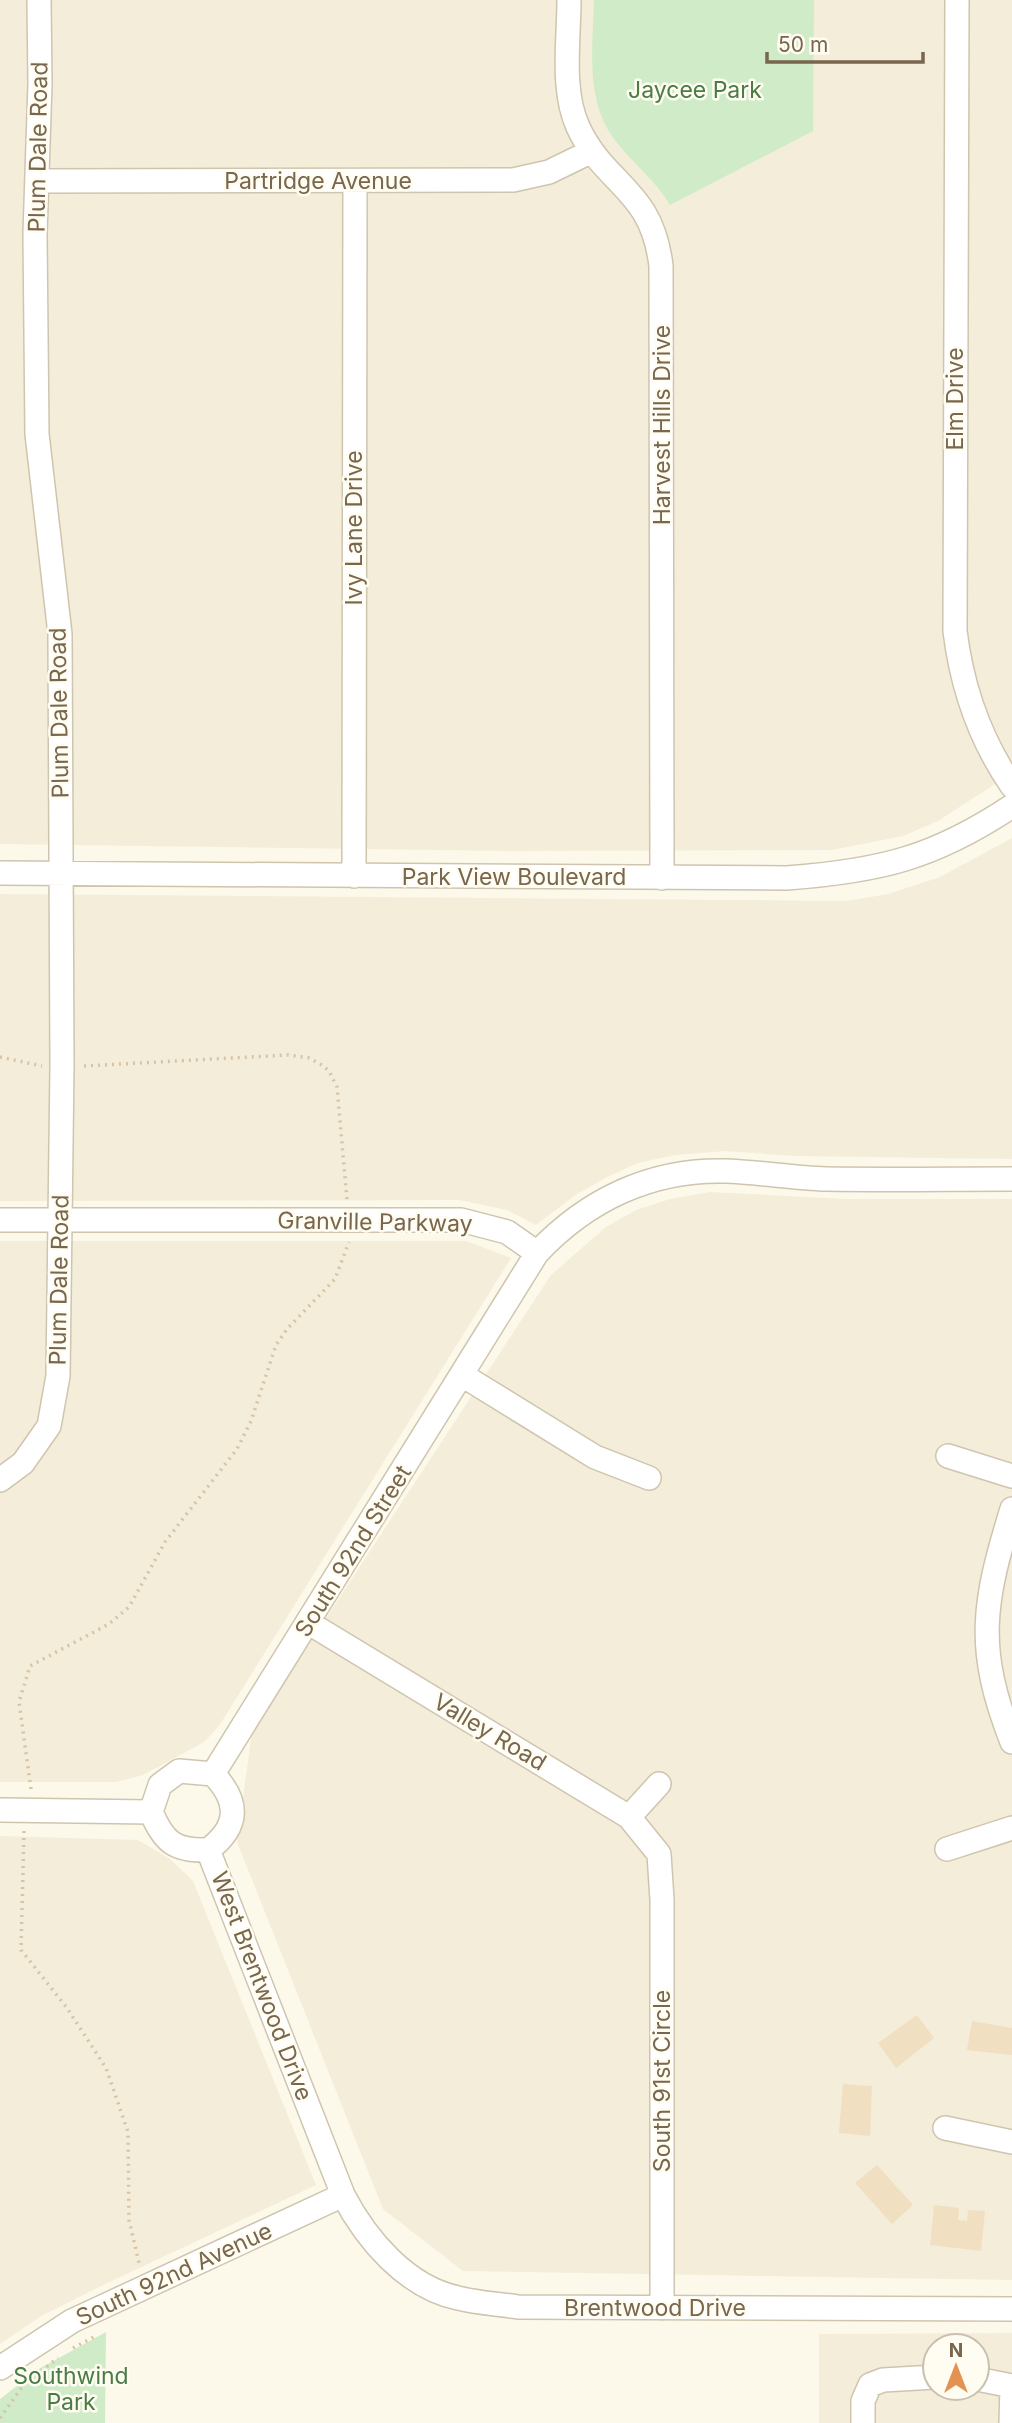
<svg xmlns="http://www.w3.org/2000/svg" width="1012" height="2423" font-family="Inter,sans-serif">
<rect width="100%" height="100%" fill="#fcf9ea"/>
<!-- residential -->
<path fill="#f4edd9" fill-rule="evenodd" d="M0,0H1012V773L938,821L903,836L832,850L507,851L0,844Z
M1012,838V1159L794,1156L726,1151L675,1155L638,1163L607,1177L574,1196L536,1225L507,1210L459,1200L0,1201V894L847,901L888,894L940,877Z
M710,1192L847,1199H1012V2280L463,2271L383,2209L237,1842L252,1731L551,1275L606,1227L636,1210L670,1199Z
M0,1241H466L511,1258L219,1726L204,1742L143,1775L116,1782H0Z
M0,1836L138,1840L170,1859L193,1881L316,2185L101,2286L41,2316L0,2344Z
M1012,2333V2423H819V2334ZM935,2346H977V2388H935Z"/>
<!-- green -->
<path fill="#cfebc8" d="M594,0H814L813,131L670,205C656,181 635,165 618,144C584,103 593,50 594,0Z
M106,2332L105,2423H0V2399L4,2396L37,2370Z"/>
<!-- building -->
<path fill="#f1dfc2" d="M917,2015L934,2038L896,2068L878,2043Z
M972,2021L1012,2028V2055L967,2050Z
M843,2084L872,2086L870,2136L839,2133Z
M877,2165L913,2205L892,2224L855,2183Z
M934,2205L959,2208L958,2220L967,2221L968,2210L985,2211L981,2251L930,2245Z"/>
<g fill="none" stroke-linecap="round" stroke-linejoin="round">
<defs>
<path id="street" d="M569,0C569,40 561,90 578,127C605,186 652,188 661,266L662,878
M957,0L955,631C962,688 979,738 1012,786
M37,181L513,180L549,172L592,151
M0,873L787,878C880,871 934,858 1012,806
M354,876L355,181
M0,1220H461L507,1232L537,1253C587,1200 651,1169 725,1171C759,1172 792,1178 826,1179C888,1180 950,1179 1012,1179
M462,1375L595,1457L649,1478
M948,1456L1012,1476
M0,1480L23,1463L49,1426L58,1376L62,1066L60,634L37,434L35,234L40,83L39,0
M1012,1509C983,1603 975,1648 1012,1742
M309,1623L629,1817L659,1854L662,1900V2308
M213,1774L537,1253
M0,1810L151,1812
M151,1812L160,1785L179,1771L213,1774
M151,1812C164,1842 174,1851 208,1850
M629,1817L659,1784
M947,1849L1012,1828
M208,1850L343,2195C366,2239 406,2287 458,2298C477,2303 498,2304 518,2307L1012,2309
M208,1850C239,1827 240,1802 213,1774
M945,2128L1012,2142
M0,2368L72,2321L343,2195
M977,2379L1012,2386
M863,2423V2401L870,2385L883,2380L935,2377
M1011,2423L1012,2386"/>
</defs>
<!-- street casing -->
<use href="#street" stroke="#cfc5af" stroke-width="26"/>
<!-- path -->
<path stroke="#d7c3a5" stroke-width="3.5" stroke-dasharray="2 5" stroke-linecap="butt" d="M0,1057L42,1066
M84,1066L288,1055L309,1058L322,1065L329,1071L337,1087L347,1200
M31,1789L19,1702L30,1666L109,1624L129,1607L165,1542L237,1449L251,1421L276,1345L287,1329L335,1279L349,1242
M24,1831L21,1950L67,2008L106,2068L128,2132L129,2220L140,2267
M73,2348L94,2337
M0,2418L25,2383L58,2358"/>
<!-- street -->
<use href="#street" stroke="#fff" stroke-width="23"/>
</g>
<g text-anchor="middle" stroke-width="5" stroke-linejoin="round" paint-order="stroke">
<!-- park labels -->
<g font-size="23" fill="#4a7d45" stroke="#fffcf1">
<text x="695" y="98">Jaycee Park</text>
<text x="71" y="2384">Southwind<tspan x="71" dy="26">Park</tspan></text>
</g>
<!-- street labels -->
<g font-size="23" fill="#78664d" stroke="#fffcf1">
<text transform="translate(38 147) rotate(-89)" y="8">Plum Dale Road</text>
<text x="318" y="189">Partridge Avenue</text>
<text transform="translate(955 399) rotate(-90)" y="8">Elm Drive</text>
<text transform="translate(662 425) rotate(-90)" y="8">Harvest Hills Drive</text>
<text transform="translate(354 528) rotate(-90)" y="8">Ivy Lane Drive</text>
<text transform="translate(59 713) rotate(-91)" y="8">Plum Dale Road</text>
<text x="514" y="885">Park View Boulevard</text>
<text transform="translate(375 1222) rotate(1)" y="8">Granville Parkway</text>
<text transform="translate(59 1280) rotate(-89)" y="8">Plum Dale Road</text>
<text transform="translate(353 1551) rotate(-58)" y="8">South 92nd Street</text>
<text transform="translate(490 1732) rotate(31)" y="8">Valley Road</text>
<text transform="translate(262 1986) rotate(69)" y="8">West Brentwood Drive</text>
<text transform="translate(662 2081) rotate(-90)" y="8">South 91st Circle</text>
<text transform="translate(174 2274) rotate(-25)" y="8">South 92nd Avenue</text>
<text x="655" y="2316">Brentwood Drive</text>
</g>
</g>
<!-- north arrow -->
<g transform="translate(956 2367)"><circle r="33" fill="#fffcf1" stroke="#c9c0af" stroke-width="2"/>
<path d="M0-5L12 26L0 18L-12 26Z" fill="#e39252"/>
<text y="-10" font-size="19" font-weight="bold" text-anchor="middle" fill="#78664d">N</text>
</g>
<!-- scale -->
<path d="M767 52v10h156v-10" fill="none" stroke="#78664d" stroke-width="3.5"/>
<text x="778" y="52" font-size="21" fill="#78664d" stroke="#fffcf1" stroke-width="5" paint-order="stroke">50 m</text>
</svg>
